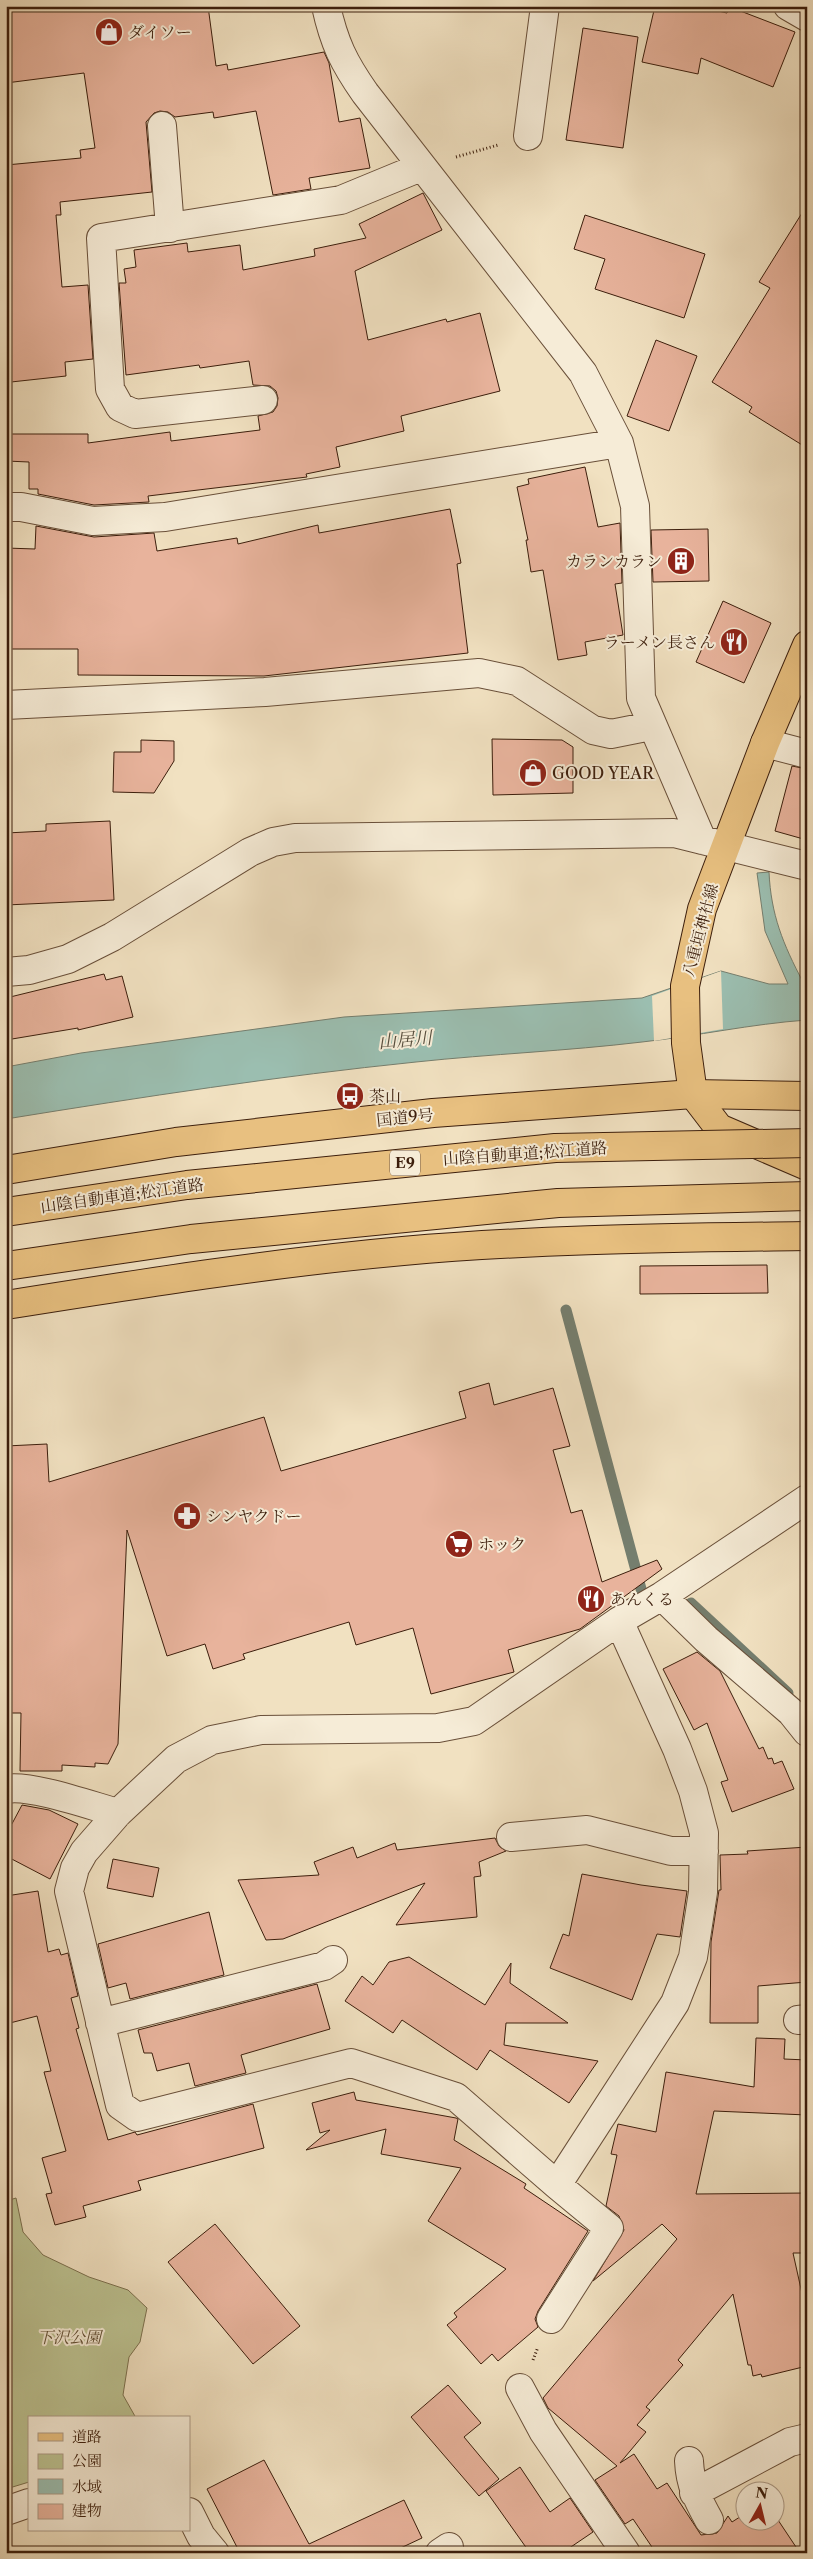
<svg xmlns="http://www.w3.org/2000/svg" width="813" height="2559" font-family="'Libre Caslon Text','Noto Serif JP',serif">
<rect width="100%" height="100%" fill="#f1e1c1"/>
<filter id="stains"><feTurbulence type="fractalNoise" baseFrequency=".004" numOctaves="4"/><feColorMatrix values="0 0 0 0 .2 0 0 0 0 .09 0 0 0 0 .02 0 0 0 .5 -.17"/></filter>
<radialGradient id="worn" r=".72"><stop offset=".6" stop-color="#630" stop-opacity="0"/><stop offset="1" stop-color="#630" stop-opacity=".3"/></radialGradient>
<!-- green -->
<path fill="#bcc291" stroke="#7c704e" d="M16,2198L23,2232L43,2255L89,2277L128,2290L147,2308L140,2342L129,2357L123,2395L136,2418H29V2482L6,2489V2201Z"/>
<!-- water -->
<path fill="#9bbeb0" stroke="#757e6e" d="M769,872C771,915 783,944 803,982H807V1020C751,1024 697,1036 642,1042C567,1051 491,1054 416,1062C279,1076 142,1097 6,1119V1067L81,1053L344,1017L642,998L721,971L769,984H788L765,931L757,873Z"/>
<!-- pier -->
<path fill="#f1e1c1" d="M721,971L723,1029L654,1041L652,996Z"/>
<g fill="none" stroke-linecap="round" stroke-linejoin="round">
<!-- stream -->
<path stroke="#757e6e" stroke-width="11" d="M566,1310L641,1589
M686,1608L691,1603L788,1693"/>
</g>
<!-- building -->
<path fill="#e8b39c" stroke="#3c1e0c" d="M6,6H208L216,66L227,64L228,70L324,52L329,63L339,122L360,118L370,168L309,178L311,189L273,195L256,111L214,118L213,112L175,117L168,112L160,111L154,113L146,122L152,192L60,202L61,215H56L62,287L88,285L93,359L65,362L66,376L11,382L6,334V165L81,158L80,150L95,148L84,73L6,83Z
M655,6H696L727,13L730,7L795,32L773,87L701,58L698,74L642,62Z
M583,28L638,37L623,148L566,140Z
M423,193L442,230L355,271L368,340L446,319L447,322L480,313L500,391L401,416L404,431L336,447L340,467L306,474L307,477L148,496L149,502L94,505L38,494V489H29V462L6,461V434H88V443L170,432L171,441L260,430L258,416L273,412L277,406L278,398L276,391L270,386L253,385L249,361L200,368L199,365L126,375L119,283H126L124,269L136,267L134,250L187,243L188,252L240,245L243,270L315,256L314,249L366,238L359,224Z
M807,205V448L749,412L752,407L712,382L770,288L759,282Z
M585,215L705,254L684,318L595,289L605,259L574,249Z
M656,340L697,356L669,431L627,416Z
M585,467L598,527L620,523L622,583L615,584L623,635L585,642L587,655L558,660L543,570L531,572L526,540H528L517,487L529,484L528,479Z
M450,509L461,563L457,564L468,653L264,676L78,675V649H6V548L35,549L36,526L94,537L154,533L157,551L237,538L238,544L318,525L319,533Z
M708,529L709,581L653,582L651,530Z
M723,601L771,623L744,683L696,662Z
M492,739L562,740L573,747V793L493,795Z
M141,740L174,741V761L154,793L113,792L114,752H141Z
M792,766L807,769V840L775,831Z
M110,821L114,900L6,905V833L46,831V824Z
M104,974L106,980L122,976L133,1017L78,1030V1028L6,1040V998Z
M767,1265L768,1293L640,1294V1266Z
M489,1383L494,1405L553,1388L570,1446L553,1450L571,1513L582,1510L602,1582L657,1560L662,1569L580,1629L508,1650L514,1672L431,1694L413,1628L356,1645L349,1622L243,1654L245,1659L213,1669L205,1644L167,1656L127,1530L118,1744L108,1764L95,1763V1767L62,1765V1771H20L21,1713H7L10,1635L6,1634V1446L47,1444L49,1482L264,1417L281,1471L466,1418L459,1392Z
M697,1652L720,1671L759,1749L763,1747L768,1759L772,1758L774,1764L782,1761L794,1789L732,1812L721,1782L728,1780L707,1723L694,1730L663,1669Z
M22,1805L49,1810L78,1824L50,1879L6,1856V1835Z
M495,1838L499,1846L506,1851L479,1862L481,1876L474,1877L477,1917L396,1925L425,1883L283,1939L266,1940L238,1880L319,1875L314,1862L353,1847L357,1858L395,1843L397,1850Z
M807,1847V1982L758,1986V2023H710L711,1942L719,1890H721L720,1855L748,1854L747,1851Z
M113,1859L159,1868L153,1897L107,1888Z
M582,1874L641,1885L687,1891L680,1937L657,1934L632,2000L550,1968L563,1934L569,1936Z
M38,1891L48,1952L59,1949L61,1955L68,1953L78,1996L71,1998L79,2028L76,2029L108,2140L135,2132L137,2135L253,2104L264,2148L138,2181L141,2190L83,2206L86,2217L55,2225L46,2194L52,2193L42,2158L66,2151L44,2072L51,2071L37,2016L6,2024V1896Z
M209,1912L224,1975L130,1999L126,1983L108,1988L98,1944Z
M409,1957L485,2005L511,1963L510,1983L568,2023H506L504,2045L598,2061L569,2103L490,2050L477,2070L402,2020L393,2033L345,2001L362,1976L373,1985L389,1962Z
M317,1984L330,2029L241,2055L246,2073L195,2086L189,2063L157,2071L152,2053H144L138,2030Z
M756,2038L785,2039L784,2059L807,2060V2115L714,2111L696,2194L807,2193V2253H793L807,2316V2366L762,2377L761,2374L753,2376L751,2365H748L733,2294L678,2360L683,2365L646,2407L650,2410L637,2425L646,2432L620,2463L634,2454L657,2489L667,2483L701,2535L717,2533L728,2516L732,2522L746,2513V2522H776V2517L800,2553H656L633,2519L625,2524L595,2480L617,2466L548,2408L543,2398L677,2239L662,2224L593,2281L624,2230L619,2216L606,2206L617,2155L611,2154L618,2124L656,2132L666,2072L754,2087Z
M354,2092L356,2100L456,2118L458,2119L454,2140L526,2184L524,2188L588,2231L538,2311L535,2319L538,2327L498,2361L492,2354L481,2364L447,2325L457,2317L454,2313L506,2269L428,2221L461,2168L381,2154L386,2129L306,2150L330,2130L320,2133L312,2103Z
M215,2224L300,2326L253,2364L168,2262Z
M448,2385L481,2423L464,2437L499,2479L479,2496L411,2417Z
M264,2460L309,2544L404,2500L422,2538L390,2553H240L207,2489Z
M520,2467L550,2512L570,2498L593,2532L562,2553H530L486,2491Z"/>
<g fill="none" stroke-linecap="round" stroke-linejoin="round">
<defs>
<path id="minor" d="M326,6C334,43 344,63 365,93L583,373L619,443L635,506L641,698L702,840
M788,6L807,17
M162,126L170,228
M528,136L545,6
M263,400L135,414L120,407L110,389L101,238L341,200L421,167
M6,507H21L93,521L165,517L619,443
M6,705L265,692L479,673L517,681L593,730L611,734L651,726
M765,743L807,754
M6,972L29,970L68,959L112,937L250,852L273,842L295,838L674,833L807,866
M662,1596L706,1639L791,1712L807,1732
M6,1789C30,1784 92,1806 118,1813
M511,1837L587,1830L671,1851H704
M798,2020L807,2019
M100,2023L324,1966L333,1960
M557,2185L456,2097L351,2063L137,2117L120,2105L69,1891L75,1868L84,1852L118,1813L176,1759L212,1740L261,1730L438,1728L474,1721L619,1621L662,1596L807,1499
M551,2319L609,2228L557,2185L675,2003L693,1957L703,1892L704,1833L693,1791L677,1749L619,1621
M520,2388L543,2431L626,2553
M689,2461C690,2485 698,2500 709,2520
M694,2493L790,2442L807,2438
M6,2511L29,2503
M189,2512L201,2536L215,2553
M440,2553L449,2547"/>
<path id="major" d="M807,645L765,743L702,909L685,986L686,1043L693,1094L719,1128L807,1166"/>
<path id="highway" d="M6,1170L176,1142L433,1113L693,1094L807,1096
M6,1266L191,1239L558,1203L807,1196
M6,1305C138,1284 270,1263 403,1251C537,1239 672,1238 807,1236"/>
</defs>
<!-- minor casing -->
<use href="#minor" stroke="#694f39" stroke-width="30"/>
<!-- major casing -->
<use href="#major" stroke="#3c1e0c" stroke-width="30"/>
<!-- highway casing -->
<use href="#highway" stroke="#3c1e0c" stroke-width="30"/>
<!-- path -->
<path stroke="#3c1e0c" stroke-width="3" stroke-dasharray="1 2.5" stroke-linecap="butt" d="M456,157L498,145
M533,2360L538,2347"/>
<!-- minor -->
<use href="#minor" stroke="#f6ecd7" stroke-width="28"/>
<!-- major -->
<use href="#major" stroke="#e8c080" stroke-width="28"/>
<!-- highway -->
<use href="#highway" stroke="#e8c080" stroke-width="28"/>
<defs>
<path id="highway-bridge" d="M6,1212L187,1185L555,1148L807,1143"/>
</defs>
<!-- highway-bridge casing -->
<use href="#highway-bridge" stroke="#3c1e0c" stroke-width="30" stroke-linecap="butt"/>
<!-- highway-bridge -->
<use href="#highway-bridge" stroke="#e8c080" stroke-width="28"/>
</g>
<!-- icons -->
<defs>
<symbol id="shop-disc" viewBox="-11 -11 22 22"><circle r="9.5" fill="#8f2418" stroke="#f6ecd7"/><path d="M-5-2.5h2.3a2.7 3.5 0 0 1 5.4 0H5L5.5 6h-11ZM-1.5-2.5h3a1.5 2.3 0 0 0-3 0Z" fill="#fff"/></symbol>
<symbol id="building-disc" viewBox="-11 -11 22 22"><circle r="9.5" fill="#8f2418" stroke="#f6ecd7"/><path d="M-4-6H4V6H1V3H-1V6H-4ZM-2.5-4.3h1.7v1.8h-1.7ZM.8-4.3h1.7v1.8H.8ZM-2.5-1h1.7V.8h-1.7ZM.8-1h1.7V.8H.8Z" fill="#fff"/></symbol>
<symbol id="restaurant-disc" viewBox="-11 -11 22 22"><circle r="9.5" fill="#8f2418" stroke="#f6ecd7"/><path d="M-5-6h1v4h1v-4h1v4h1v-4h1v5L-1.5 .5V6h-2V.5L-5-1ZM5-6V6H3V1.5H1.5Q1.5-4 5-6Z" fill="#fff"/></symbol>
<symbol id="bus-disc" viewBox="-11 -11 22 22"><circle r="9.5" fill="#8f2418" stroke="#f6ecd7"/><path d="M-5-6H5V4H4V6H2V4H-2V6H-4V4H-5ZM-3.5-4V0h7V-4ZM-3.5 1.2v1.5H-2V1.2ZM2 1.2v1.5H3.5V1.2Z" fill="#fff"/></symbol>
<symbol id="pharmacy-disc" viewBox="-11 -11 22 22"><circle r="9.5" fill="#8f2418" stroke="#f6ecd7"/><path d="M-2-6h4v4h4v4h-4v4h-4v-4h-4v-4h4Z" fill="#fff"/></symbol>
<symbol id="supermarket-disc" viewBox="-11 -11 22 22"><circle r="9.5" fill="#8f2418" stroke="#f6ecd7"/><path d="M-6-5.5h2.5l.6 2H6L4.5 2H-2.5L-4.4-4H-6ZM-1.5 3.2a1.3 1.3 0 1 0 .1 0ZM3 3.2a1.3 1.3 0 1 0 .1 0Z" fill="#fff"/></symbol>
</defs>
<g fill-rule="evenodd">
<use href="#shop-disc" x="93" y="16" width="32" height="32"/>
<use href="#building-disc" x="665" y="545" width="32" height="32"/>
<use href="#restaurant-disc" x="718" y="626" width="32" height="32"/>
<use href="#shop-disc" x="517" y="757" width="32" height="32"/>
<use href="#bus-disc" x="334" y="1080" width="32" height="32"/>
<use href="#pharmacy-disc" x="171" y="1500" width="32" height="32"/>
<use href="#supermarket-disc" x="443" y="1528" width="32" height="32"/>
<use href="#restaurant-disc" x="575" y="1583" width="32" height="32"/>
</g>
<g text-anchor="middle" stroke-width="4" stroke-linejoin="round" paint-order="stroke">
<!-- shield labels -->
<rect fill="#f6ecd7" stroke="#745c49" stroke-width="1" x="390" y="1150.5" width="30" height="25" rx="4"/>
<g font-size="15" font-weight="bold" fill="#3c1e0c">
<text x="405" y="1168">E9</text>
</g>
<!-- poi labels -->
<g font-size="16" fill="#3c1e0c" stroke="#f6ecd7" text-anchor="start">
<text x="128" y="38">ダイソー</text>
<text x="662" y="567" text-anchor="end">カランカラン</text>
<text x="715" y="648" text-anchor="end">ラーメン長さん</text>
<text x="552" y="779">GOOD YEAR</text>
<text x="369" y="1102">茶山</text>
<text x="206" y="1522">シンヤクドー</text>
<text x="478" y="1550">ホック</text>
<text x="610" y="1605">あんくる</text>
</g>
<!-- street labels -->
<g font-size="16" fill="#3c1e0c" stroke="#f6ecd7">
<text transform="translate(700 930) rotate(-75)" y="6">八重垣神社線</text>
<text transform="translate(405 1117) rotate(-6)" y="6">国道9号</text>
<text transform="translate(525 1153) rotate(-4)" y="6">山陰自動車道;松江道路</text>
<text transform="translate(122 1195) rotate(-8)" y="6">山陰自動車道;松江道路</text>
</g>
<!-- park labels -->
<g font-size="16" font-style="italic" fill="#624f34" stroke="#f6ecd7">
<text x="69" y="2343">下沢公園</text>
</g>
<!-- water labels -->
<g font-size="18" font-style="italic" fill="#584e3d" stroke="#f6ecd7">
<text transform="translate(405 1040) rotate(-5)" y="6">山居川</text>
</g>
</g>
<!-- margin -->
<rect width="813" height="2559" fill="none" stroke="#f1e1c1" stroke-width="25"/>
<rect x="8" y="8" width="798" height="2544" fill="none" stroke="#3c1e0c" stroke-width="2.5"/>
<rect x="12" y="12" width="788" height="2534" fill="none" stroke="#3c1e0c"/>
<!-- legend -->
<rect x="28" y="2416" width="162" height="115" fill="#f6ecd7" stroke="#ac9a86"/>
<rect x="38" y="2433" width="25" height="8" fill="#e8c080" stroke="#ac9a86"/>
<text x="72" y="2442" font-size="15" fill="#3c1e0c">道路</text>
<rect x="38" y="2454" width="25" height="15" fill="#bcc291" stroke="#ac9a86"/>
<text x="72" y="2466" font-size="15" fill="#3c1e0c">公園</text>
<rect x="38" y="2479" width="25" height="15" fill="#9bbeb0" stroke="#ac9a86"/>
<text x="72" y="2492" font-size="15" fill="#3c1e0c">水域</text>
<rect x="38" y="2504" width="25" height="15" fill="#e8b39c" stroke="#ac9a86"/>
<text x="72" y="2516" font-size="15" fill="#3c1e0c">建物</text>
<!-- north arrow -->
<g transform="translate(760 2506) rotate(8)"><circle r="24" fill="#f6ecd7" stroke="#ac9a86"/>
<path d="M0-4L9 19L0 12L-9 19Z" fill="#8f2418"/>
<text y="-8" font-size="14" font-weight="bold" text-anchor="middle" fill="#3c1e0c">N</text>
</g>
<rect width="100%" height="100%" filter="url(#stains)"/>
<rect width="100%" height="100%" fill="url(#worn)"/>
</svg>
